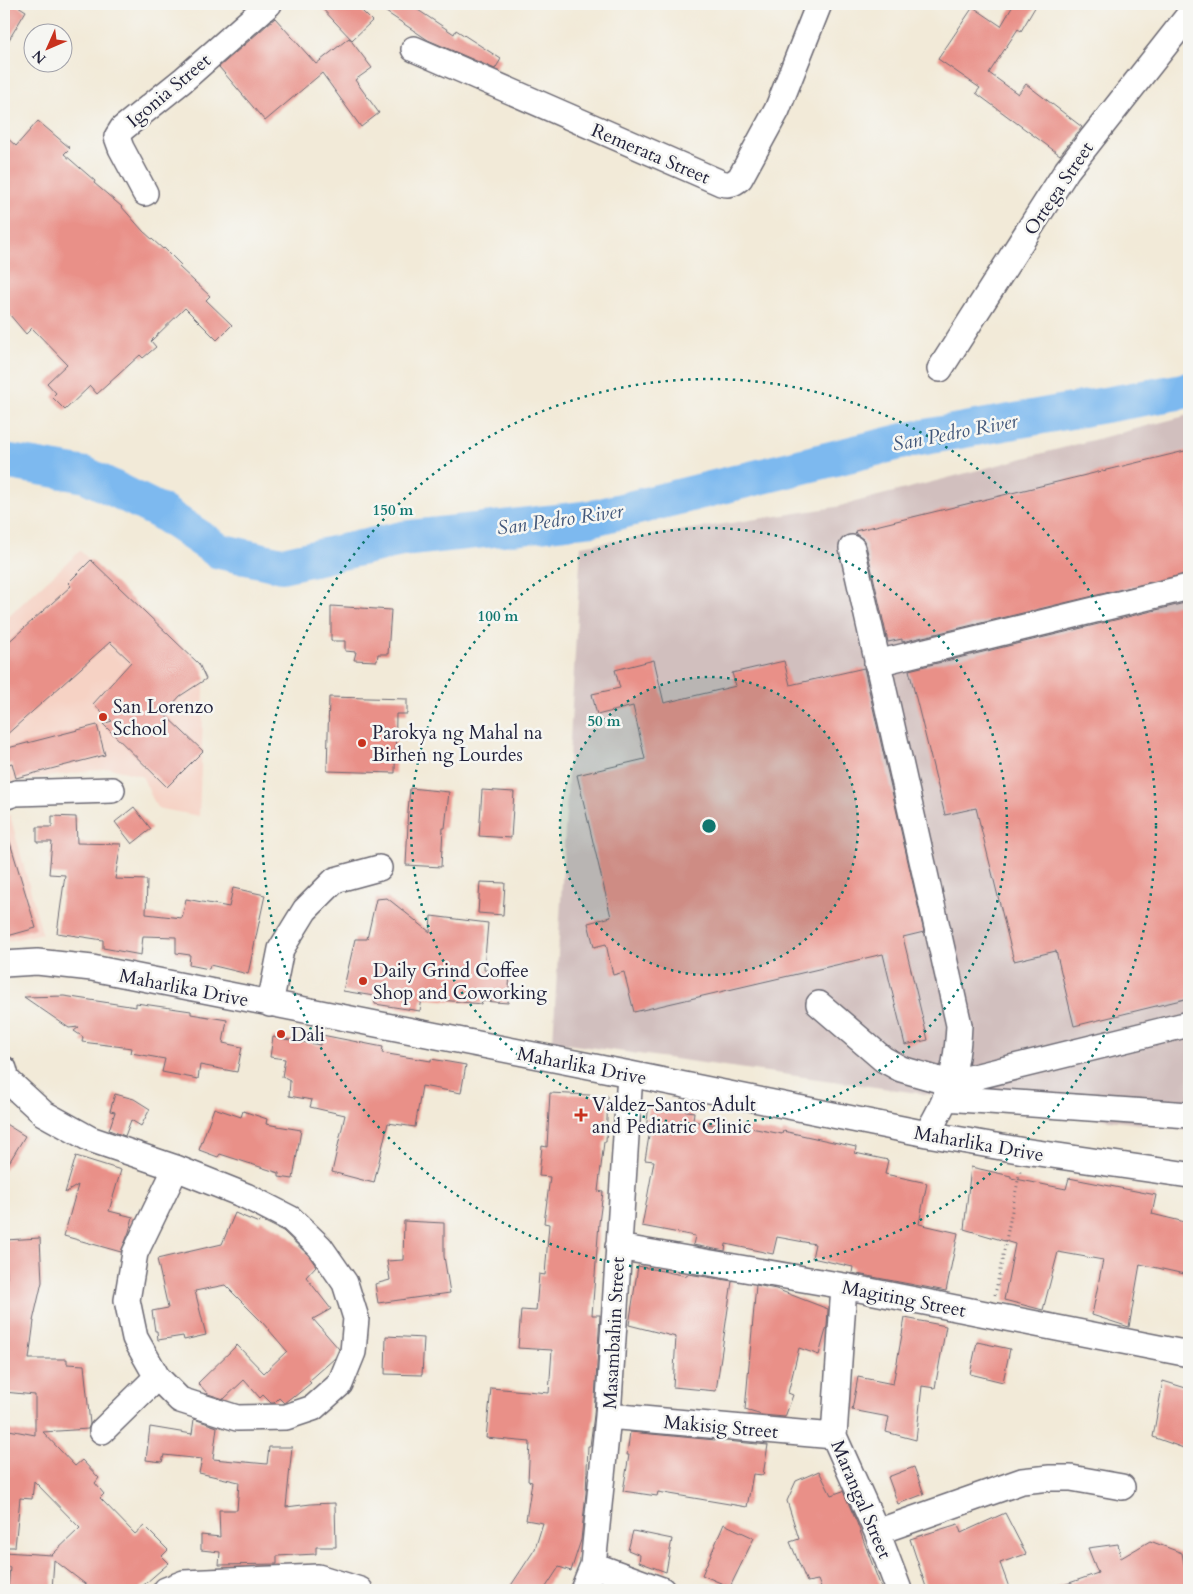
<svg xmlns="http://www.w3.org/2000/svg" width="1193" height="1594" font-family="Cardo,serif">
<rect width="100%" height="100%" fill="#f6f6f2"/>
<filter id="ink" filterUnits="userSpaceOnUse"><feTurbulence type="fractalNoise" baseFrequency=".02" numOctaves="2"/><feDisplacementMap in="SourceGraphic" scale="10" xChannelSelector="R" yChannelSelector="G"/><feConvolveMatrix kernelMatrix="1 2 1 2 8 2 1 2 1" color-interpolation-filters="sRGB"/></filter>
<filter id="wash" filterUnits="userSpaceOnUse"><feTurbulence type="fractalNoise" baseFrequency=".0096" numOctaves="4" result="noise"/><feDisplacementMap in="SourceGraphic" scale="20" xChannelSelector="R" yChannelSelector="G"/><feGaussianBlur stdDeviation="1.12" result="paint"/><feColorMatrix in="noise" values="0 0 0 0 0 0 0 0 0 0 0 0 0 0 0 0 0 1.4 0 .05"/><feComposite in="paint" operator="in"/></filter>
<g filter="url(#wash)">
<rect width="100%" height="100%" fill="#f2ead8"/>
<!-- built -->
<path fill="#f6d2c4" d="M80,551L205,667L199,816L157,808L142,776L110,768L4,783V620Z
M10,815L42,933L4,942V817Z"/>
<!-- industrial -->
<path fill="#d1bfbe" d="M1189,415V1131L553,1042L581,546L836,507Z"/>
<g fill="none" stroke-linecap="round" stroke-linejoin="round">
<!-- river -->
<path stroke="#7db9ef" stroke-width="36" d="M4,461L86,475L161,512L219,551L282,565L402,539L593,518L908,440L1189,390"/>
</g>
<g id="blocks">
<!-- building -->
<path fill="#e99088" d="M4,4H15L26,11L4,48Z
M318,4H355L372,21L352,40Z
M374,4H409L454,34L456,30L501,59L495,69L428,40Z
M1014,4H1037L1021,31L1018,29L989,73L1018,94L1026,84L1082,127L1060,155L976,93L980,88L938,59L973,7L1001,26Z
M275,18L316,64L349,38L372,68L355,80L379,113L361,127L322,73L265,121L219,67Z
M38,121L70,148L64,154L95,181L94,183L121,206L143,231L163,249L164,248L181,265L179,267L210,296L206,300L232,325L217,340L185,308L151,341L156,347L143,358L140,355L97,394L90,386L65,410L52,397L56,393L47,383L67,364L32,328L26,334L4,308V135L16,146Z
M1189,450V573L902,642V639L888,642L866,545L863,539L856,534L855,531Z
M91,560L199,664L206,679L180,696L164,714L203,751L167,787L103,724L112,721L93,704L131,662L110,642L4,737V646L71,586L68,583Z
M1189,602V998L1074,1026L1056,951L1014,961L976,808L945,815L909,670Z
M331,606L391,610L388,654H378L377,661L354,660L356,652L345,651V641H331Z
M654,660L664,703L736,686L732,673L784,661L790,685L864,668L924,932L903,937L928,1040L905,1045L883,954L634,1012L624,972L613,975L606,944L594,947L588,923L611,917L577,775L645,759L633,706L597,715L592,694L620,688L615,670Z
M329,697L407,699V714H396L395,773L327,771Z
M97,725L105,755L16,778L12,763L4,765V749Z
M410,788L449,792L445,828H443L441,867L406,865L408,824H407Z
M482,790L514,792L511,838L479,836Z
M134,807L151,829L132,844L115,822Z
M52,816L76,817L77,843L121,844L115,879L147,880L146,914L182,918L186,899L229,907L233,888L265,895L248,974L210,965L209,969L189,965L190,955L176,953V937L143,936L141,955L103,948V940L57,933L65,875L49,874L52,842H37V827H52Z
M8,836L36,928L4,937V837Z
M480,882L505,883L503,915L478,913Z
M387,898L430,932L431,916L488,923L484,970L510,972L508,1003L482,1001L481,1004L422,998L420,1011L375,1004L374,996L343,991L355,939H367L376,899Z
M64,996L136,1007V1003L191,1011V1014L227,1020L223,1043L242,1047L237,1072L200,1065L198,1079L162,1072L165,1059L131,1053L132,1048L82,1042L83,1037L74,1031L79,1027L69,1028L24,997Z
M322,1035L383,1047L382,1053L431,1061V1059L466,1065L461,1093L422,1086L415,1127L388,1123L374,1183L332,1172L345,1115L310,1107L312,1100L289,1096L290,1081L282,1077L285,1059L270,1057L273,1037L320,1045Z
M550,1093L608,1096L606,1142H604L598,1191L603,1192L599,1223L592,1315H600L594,1415L590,1446H588L586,1493L581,1540L571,1571L559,1567L544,1590H508L535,1549L543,1523L526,1520L532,1482L528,1481L530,1442L486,1438L491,1388L549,1393L552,1350L518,1348L521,1310L536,1311L539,1274L545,1275L549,1224L544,1223L550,1177L539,1176L542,1146L547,1147Z
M115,1094L134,1099L150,1109L141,1126L131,1120L125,1136L109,1130L115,1112L110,1111Z
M649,1105L694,1112L693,1121L739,1130L740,1126L782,1134L783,1131L856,1147L855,1153L888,1160L885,1174L927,1183L919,1224L958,1233L946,1291L852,1273L853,1267L812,1258L815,1244L777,1237L773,1254L726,1244L725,1251L693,1245L695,1236L642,1226L654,1161L645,1160L650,1130H646Z
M214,1108L241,1117L243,1111L267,1119L266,1124L301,1130L293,1179L279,1177V1173L220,1154L218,1157L199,1150Z
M4,1123L25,1136L4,1171Z
M76,1156L121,1170L109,1211L133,1217L129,1232L121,1252L64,1236L78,1185L65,1193Z
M971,1167L1011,1176V1178L1066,1189L1069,1178L1156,1195L1152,1214L1189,1223V1275L1140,1264L1129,1327L1092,1315L1103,1260L1058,1252L1043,1310L1004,1300L1015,1244L964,1229Z
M235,1213L259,1223L261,1220L283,1231L309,1256L316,1266L306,1277L331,1309L313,1319L339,1349L335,1358L309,1381L311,1383L294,1397L293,1396L284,1403L279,1398L274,1403H271L263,1395L260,1398L244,1380L224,1399L208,1394L198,1383L237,1345L264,1373L287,1351L262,1322L225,1285L195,1291L206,1335L184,1340L183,1336L158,1340L157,1331H155L152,1311L168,1308L157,1259L222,1244Z
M404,1221L444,1223V1256L450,1293L378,1303L375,1284L390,1280L387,1261L403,1260Z
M40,1238L42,1282L33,1321H34L29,1359H67V1364L84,1365L90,1424L88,1429L43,1432L75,1466L82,1460L99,1478L95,1483L104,1494L100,1498L135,1534L144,1526L168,1550L162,1556L169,1563L138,1590H93L54,1560L52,1590H8L10,1567H4V1552L52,1555L80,1528L34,1481L32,1499L20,1498L15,1547H4V1429L35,1435V1395L4,1392V1277L7,1278L5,1240Z
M638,1266L687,1276L688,1274L732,1281L716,1391L673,1387L676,1337L629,1325Z
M756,1285L776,1289L828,1309L827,1326L819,1355L799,1348L788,1393L793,1395L785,1417L762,1415L745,1410Z
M905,1318L946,1326L935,1388L922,1386L916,1440L886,1432L889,1417L852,1410L858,1377L893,1384Z
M386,1336L424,1338L422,1375L385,1374Z
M977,1342L1010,1349L1003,1382L970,1374Z
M1163,1381L1189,1389V1450L1153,1437Z
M194,1419L217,1427L213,1459L267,1464L269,1447H292L286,1507L311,1504L335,1503L336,1547H316V1554L277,1556V1564L219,1565L220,1552L201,1550V1535L220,1537L219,1510H237L239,1482L199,1473L202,1459L164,1455L162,1462L146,1460L150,1427L192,1434Z
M630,1432L768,1445L763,1475L753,1474L747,1507L658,1492L657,1496L623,1491L629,1455H627Z
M914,1467L924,1494L898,1504L888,1477Z
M819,1471L831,1495L843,1491L857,1523L882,1590H822L818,1580L807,1582L790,1542L799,1539L787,1501L796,1481Z
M1005,1513L1026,1554L1000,1563L1010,1590H927L910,1539L958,1524L961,1533Z
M724,1524L754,1538L730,1587L702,1575Z
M633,1531L672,1539L666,1572L639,1562L640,1555L628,1550Z
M1150,1541L1182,1553L1189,1590H1056L1055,1588L1098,1573L1088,1548L1118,1544L1121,1558Z"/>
</g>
</g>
<g filter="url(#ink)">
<use href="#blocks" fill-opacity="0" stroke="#6b6872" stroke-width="1"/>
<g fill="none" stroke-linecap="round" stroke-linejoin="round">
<defs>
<path id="minor" d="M414,49L721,183C729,185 733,184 740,178L777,110L819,4
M145,193L121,148L117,137L122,129L183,80L269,4
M940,369L1067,170L1189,15
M852,548L959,1025C958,1050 954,1076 945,1099C940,1111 933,1123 927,1134
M877,663L1189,587
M4,797L16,793L112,790
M4,964L37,962L92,968L630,1074L927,1134L1024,1151L1189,1175
M270,1004L281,949L305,910L335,880L379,868
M819,1004L883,1059L901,1069L950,1083L1189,1024
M4,1069L7,1080L43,1113L90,1139L176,1168L246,1196L291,1219L320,1247L345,1283L356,1318L353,1352L340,1384L313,1408L286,1417L237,1418L180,1400L157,1377L135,1338L127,1300L135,1253L176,1168
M945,1098L1189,1115
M618,1247L844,1286L1189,1354
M844,1286L834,1436L877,1532L899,1590
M608,1416L834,1436
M102,1431L157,1377
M877,1532L1022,1481L1050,1478H1071L1122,1487
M593,1565L662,1590
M166,1590L184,1583L318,1577L360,1590
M583,1590L593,1565L608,1416L630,1074"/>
</defs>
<!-- minor casing -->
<use href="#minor" stroke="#6b6872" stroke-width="28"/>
<!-- path -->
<path stroke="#6b6872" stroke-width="3" stroke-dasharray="1 4" stroke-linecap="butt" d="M995,1295L1020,1171"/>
<!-- minor -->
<use href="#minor" stroke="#fff" stroke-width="25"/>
</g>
</g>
<!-- distance rings -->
<circle cx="709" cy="826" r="149" fill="#0f766e" fill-opacity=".12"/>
<g fill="none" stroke="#0f766e" stroke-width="2.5" stroke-dasharray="2.5 5">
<circle cx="709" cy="826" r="149"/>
<circle cx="709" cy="826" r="298"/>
<circle cx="709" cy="826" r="447"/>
</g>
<!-- markers -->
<g fill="#c8321e" stroke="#f6f6f2" stroke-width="2">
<circle cx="103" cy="717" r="5"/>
<circle cx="362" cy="743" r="5"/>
<circle cx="363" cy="981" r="5"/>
<circle cx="281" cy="1034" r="5"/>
<path d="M578.5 1107.5h5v5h5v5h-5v5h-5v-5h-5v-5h5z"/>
</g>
<g text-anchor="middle" stroke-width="5" stroke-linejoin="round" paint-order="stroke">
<!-- street labels -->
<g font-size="19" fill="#22223b" stroke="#f6f6f2">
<text transform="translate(168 90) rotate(-40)" y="7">Igonia Street</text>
<text transform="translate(651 153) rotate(23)" y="7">Remerata Street</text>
<text transform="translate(1058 188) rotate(-56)" y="7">Ortega Street</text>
<text transform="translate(184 987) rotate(11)" y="7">Maharlika Drive</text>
<text transform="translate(582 1065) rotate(11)" y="7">Maharlika Drive</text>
<text transform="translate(979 1143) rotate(10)" y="7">Maharlika Drive</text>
<text transform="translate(904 1298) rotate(11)" y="7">Magiting Street</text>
<text transform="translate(613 1333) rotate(-87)" y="7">Masambahin Street</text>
<text transform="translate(721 1426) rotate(5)" y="7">Makisig Street</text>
<text transform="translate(862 1499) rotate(67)" y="7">Marangal Street</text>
</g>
<!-- poi labels -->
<g font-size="19" fill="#22223b" stroke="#f6f6f2" text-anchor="start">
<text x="113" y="713">San Lorenzo<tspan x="113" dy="22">School</tspan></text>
<text x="372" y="739">Parokya ng Mahal na<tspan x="372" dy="22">Birhen ng Lourdes</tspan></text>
<text x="373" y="977">Daily Grind Coffee<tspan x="373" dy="22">Shop and Coworking</tspan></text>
<text x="291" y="1041">Dali</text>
<text x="592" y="1111">Valdez-Santos Adult<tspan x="592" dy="22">and Pediatric Clinic</tspan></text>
</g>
<!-- water labels -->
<g font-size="20" font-style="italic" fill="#42577a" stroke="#f6f6f2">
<text transform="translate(955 432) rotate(-11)" y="7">San Pedro River</text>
<text transform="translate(560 519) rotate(-8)" y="7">San Pedro River</text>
</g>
</g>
<circle cx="709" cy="826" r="8" fill="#0f766e" stroke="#f6f6f2" stroke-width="2.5"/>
<g font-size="15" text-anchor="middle" font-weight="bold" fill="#0f766e" stroke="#f6f6f2" stroke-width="5" stroke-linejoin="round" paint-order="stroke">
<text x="393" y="515">150 m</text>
<text x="498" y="621">100 m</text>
<text x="604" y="726">50 m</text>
</g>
<!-- margin -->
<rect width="1193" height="1594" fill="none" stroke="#f6f6f2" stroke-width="20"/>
<!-- north arrow -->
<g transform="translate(48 48) rotate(225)"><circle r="24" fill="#f6f6f2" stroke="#a1a1a9"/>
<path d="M0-4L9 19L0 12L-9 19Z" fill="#c8321e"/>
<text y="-8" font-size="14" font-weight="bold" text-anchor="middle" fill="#22223b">N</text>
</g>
</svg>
